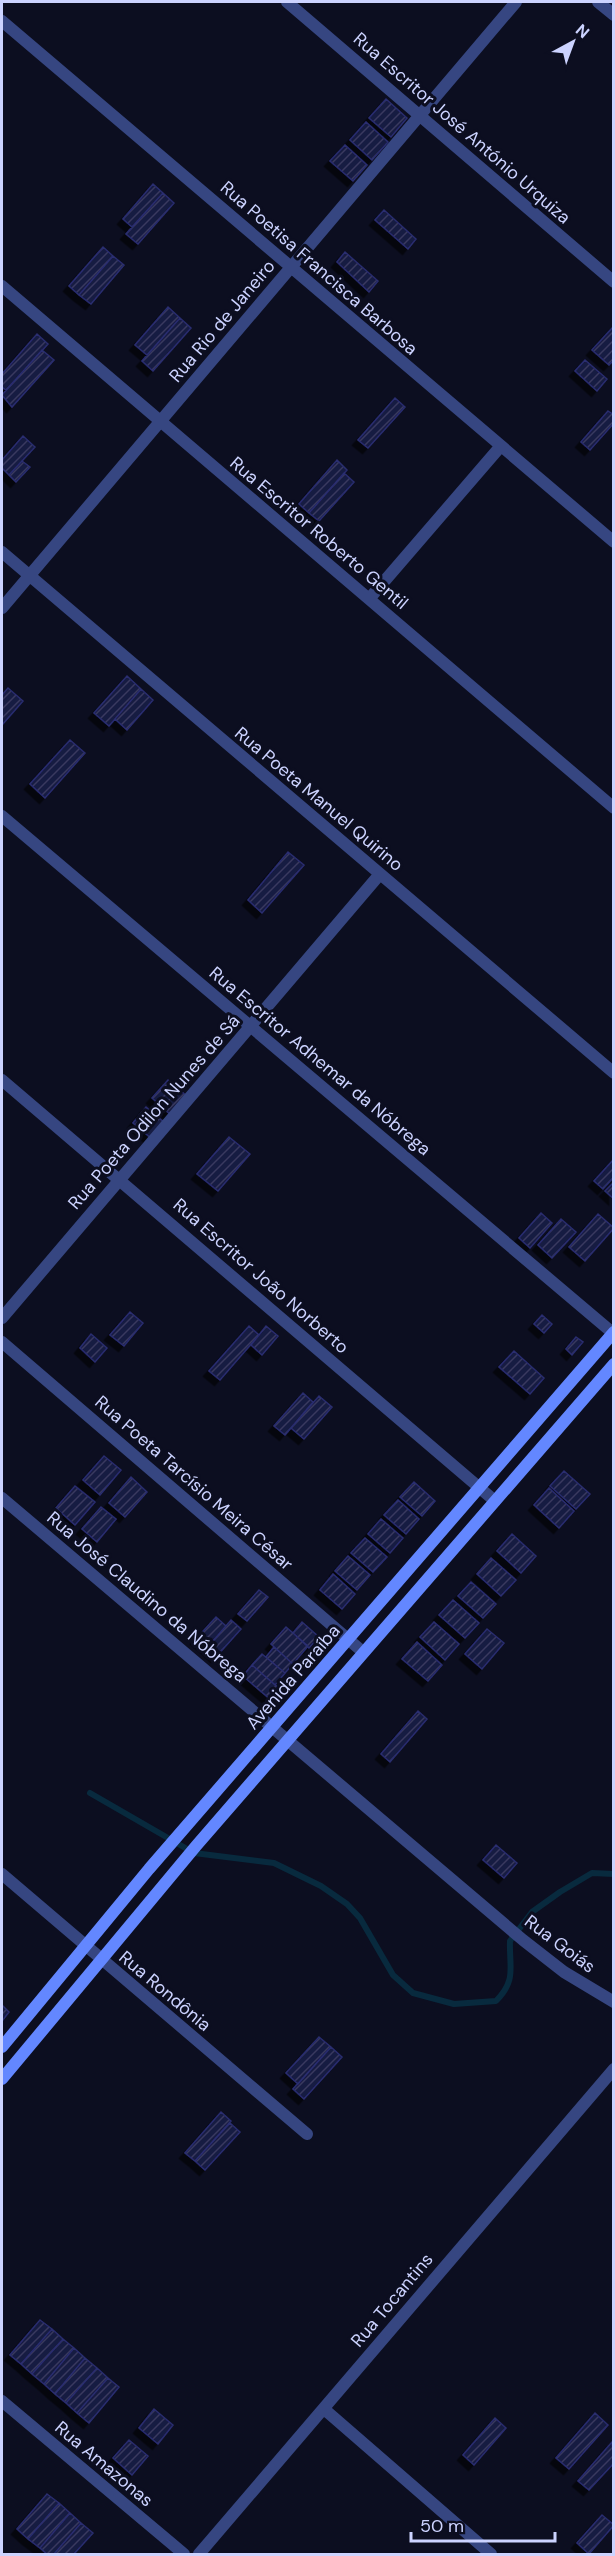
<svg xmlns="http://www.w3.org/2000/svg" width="615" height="2556" font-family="'DM Sans',sans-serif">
<defs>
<pattern id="building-hatch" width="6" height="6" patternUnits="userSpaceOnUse" patternTransform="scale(1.5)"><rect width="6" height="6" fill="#181a42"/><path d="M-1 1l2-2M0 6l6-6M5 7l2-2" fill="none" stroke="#383a5e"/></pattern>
<filter id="shadow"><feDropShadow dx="-5.5" dy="5.5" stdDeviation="0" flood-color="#0009"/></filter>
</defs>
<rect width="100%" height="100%" fill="#0c0e20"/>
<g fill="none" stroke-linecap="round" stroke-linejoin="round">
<!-- stream -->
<path stroke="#082a3e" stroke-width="6" d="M90,1793L194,1853L274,1863L321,1886L347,1904L360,1918L393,1975L413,1993L454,2004L496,2001C517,1980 509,1967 510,1941L532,1912L560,1892L592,1873L614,1874"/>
</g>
<!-- building -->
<path fill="url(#building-hatch)" stroke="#292d6f" stroke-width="1.5" filter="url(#shadow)" d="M386,99L407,118L391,137L369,118Z
M366,122L388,142L372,160L350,140Z
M345,145L367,165L353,181L330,161Z
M153,184L163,193L132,227L123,219Z
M163,193L174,203L138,244L126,234Z
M384,210L416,239L408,249L375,220Z
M103,247L113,256L79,295L69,286Z
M345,252L378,281L369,292L337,262Z
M113,256L124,265L91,304L79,295Z
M168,307L180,318L147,355L135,345Z
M180,318L191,328L153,371L142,361Z
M614,326V360L609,365L592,350Z
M37,334L48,344L6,390L2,387V374Z
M42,350L54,360L12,407L2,395Z
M585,360L607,379L597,391L575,371Z
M395,398L405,407L368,448L358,440Z
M608,411L614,415V423L590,450L581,442Z
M23,436L35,447L9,475L2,468V460Z
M337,460L347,470L309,513L299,504Z
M22,461L30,467L16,482L9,475Z
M344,473L354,482L319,521L309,513Z
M127,676L141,689L109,726L94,713Z
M8,688L23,701L2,725V695Z
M141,689L153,700L127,730L115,719Z
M70,740L85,753L45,798L30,784Z
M288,852L304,865L262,913L248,900Z
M168,1080L188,1097L172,1116L152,1098Z
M146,1107L165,1123L152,1139L133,1123Z
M229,1137L250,1154L218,1191L197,1174Z
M614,1159V1177L603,1189L594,1181Z
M614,1182V1199L605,1191Z
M541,1213L552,1223L530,1248L519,1238Z
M598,1214L614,1228L585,1261L569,1247Z
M561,1219L576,1232L552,1258L538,1245Z
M130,1312L143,1323L124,1346L110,1335Z
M542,1315L552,1324L544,1333L534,1324Z
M249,1326L259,1335L220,1380L209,1371Z
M266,1326L278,1336L262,1355L251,1345Z
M91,1334L107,1348L95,1362L80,1348Z
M576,1337L583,1342L572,1355L566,1349Z
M514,1351L544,1378L530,1394L499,1367Z
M303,1393L313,1402L285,1435L274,1426Z
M319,1396L332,1407L304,1439L291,1428Z
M104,1456L121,1470L100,1495L83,1480Z
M564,1471L590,1494L576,1509L550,1486Z
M131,1477L147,1492L125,1517L109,1503Z
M414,1482L435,1501L422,1516L400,1497Z
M75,1486L95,1502L75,1525L56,1508Z
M549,1488L574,1511L559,1528L534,1505Z
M398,1500L419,1519L406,1534L384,1515Z
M101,1507L116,1519L97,1542L82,1529Z
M381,1519L403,1538L390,1553L368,1534Z
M512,1534L536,1556L521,1573L497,1551Z
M365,1538L387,1557L373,1572L351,1553Z
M348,1556L370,1575L357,1590L335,1571Z
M491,1558L516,1580L501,1596L477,1574Z
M333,1574L355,1594L342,1609L320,1590Z
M471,1582L496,1604L483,1618L458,1596Z
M259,1590L268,1597L247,1621L238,1614Z
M453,1600L479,1623L465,1638L439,1615Z
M216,1617L226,1626L207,1648L196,1639Z
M231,1620L241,1629L216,1657L207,1648Z
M302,1622L319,1637L309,1648L293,1633Z
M434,1622L459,1644L445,1660L420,1637Z
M286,1627L308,1646L293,1664L271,1644Z
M487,1629L504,1643L482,1669L465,1654Z
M417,1642L442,1665L428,1681L402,1659Z
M274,1647L293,1664L285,1673L266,1657Z
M262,1654L285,1673L275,1685L252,1665Z
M252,1665L280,1689L271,1700L243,1676Z
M418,1711L427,1719L390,1762L381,1754Z
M496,1845L517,1863L504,1878L483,1860Z
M2,2005L9,2012L2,2021Z
M319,2037L331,2047L298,2084L286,2073Z
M331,2047L342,2057L304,2099L293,2089Z
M221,2112L231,2121L195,2161L185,2153Z
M230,2123L240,2132L205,2170L195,2161Z
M40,2320L52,2329L21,2364L10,2355Z
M52,2329L63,2339L32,2374L21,2364Z
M63,2339L74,2348L44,2384L32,2374Z
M74,2348L85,2358L55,2394L44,2384Z
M85,2358L97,2368L66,2403L55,2394Z
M97,2368L108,2378L77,2413L66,2403Z
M108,2378L119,2387L89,2423L77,2413Z
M154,2409L173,2425L158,2444L139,2428Z
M595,2413L608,2425L569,2469L556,2458Z
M495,2418L506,2428L474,2465L463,2455Z
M129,2440L148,2456L132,2475L113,2458Z
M612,2442L614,2463L589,2490L578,2481Z
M47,2494L59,2503L28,2539L17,2529Z
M59,2503L70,2513L40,2548L28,2539Z
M70,2513L81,2523L54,2554H47L40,2548Z
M602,2515L614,2525L589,2554L577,2543Z
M81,2523L93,2533L74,2554H54Z"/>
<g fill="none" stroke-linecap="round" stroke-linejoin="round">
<!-- street -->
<path stroke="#364681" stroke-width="12" d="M287,2L614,282
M598,2L614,15
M2,21L614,542
M2,286L614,808
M2,552L614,1073
M369,599L500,447
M2,608L516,2
M2,816L614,1334
M2,1080L495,1501
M2,1318L380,874
M2,1342L363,1652
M2,1498L523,1940L564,1972L614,2002
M2,1874L307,2134
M2,2401L184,2554
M324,2409L491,2554
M199,2554L614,2069"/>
<!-- secondary -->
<path stroke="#6387ff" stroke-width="12" d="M2,2047L149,1869L614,1332
M2,2079L196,1846L614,1364"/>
</g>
<g text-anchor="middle" stroke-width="6" stroke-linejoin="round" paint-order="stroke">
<!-- street labels -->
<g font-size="18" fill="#ccd3ff" stroke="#0c0e20">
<text transform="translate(462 128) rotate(41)" y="6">Rua Escritor José António Urquiza</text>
<text transform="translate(319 268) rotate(41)" y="6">Rua Poetisa Francisca Barbosa</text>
<text transform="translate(222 321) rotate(-50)" y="6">Rua Rio de Janeiro</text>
<text transform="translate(319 533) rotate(40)" y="6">Rua Escritor Roberto Gentil</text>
<text transform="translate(319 799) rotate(40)" y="6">Rua Poeta Manuel Quirino</text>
<text transform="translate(320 1061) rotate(40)" y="6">Rua Escritor Adhemar da Nóbrega</text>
<text transform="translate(154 1112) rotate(-49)" y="6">Rua Poeta Odilon Nunes de Sá</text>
<text transform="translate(261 1276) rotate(41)" y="6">Rua Escritor João Norberto</text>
<text transform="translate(194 1483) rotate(41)" y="6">Rua Poeta Tarcísio Meira César</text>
<text transform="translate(147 1597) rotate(40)" y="6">Rua José Claudino da Nóbrega</text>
<text transform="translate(293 1677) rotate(-49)" y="6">Avenida Paraíba</text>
<text transform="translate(560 1944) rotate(37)" y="6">Rua Goiás</text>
<text transform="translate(165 1991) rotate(40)" y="6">Rua Rondônia</text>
<text transform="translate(392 2300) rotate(-50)" y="6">Rua Tocantins</text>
<text transform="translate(104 2464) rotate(40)" y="6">Rua Amazonas</text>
</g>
</g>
<!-- border -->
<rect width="615" height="2556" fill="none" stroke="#ccd3ff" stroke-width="6"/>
<!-- north arrow -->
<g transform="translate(573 42) rotate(41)" stroke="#0c0e20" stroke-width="4.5" paint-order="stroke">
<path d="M0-4.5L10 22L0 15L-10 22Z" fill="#ccd3ff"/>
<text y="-9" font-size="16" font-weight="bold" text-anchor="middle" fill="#ccd3ff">N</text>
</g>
<!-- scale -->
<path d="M411 2532v9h144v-9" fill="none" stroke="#ccd3ff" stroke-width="3"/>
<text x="420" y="2532" font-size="18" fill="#ccd3ff" stroke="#0c0e20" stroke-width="4.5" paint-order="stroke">50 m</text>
</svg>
